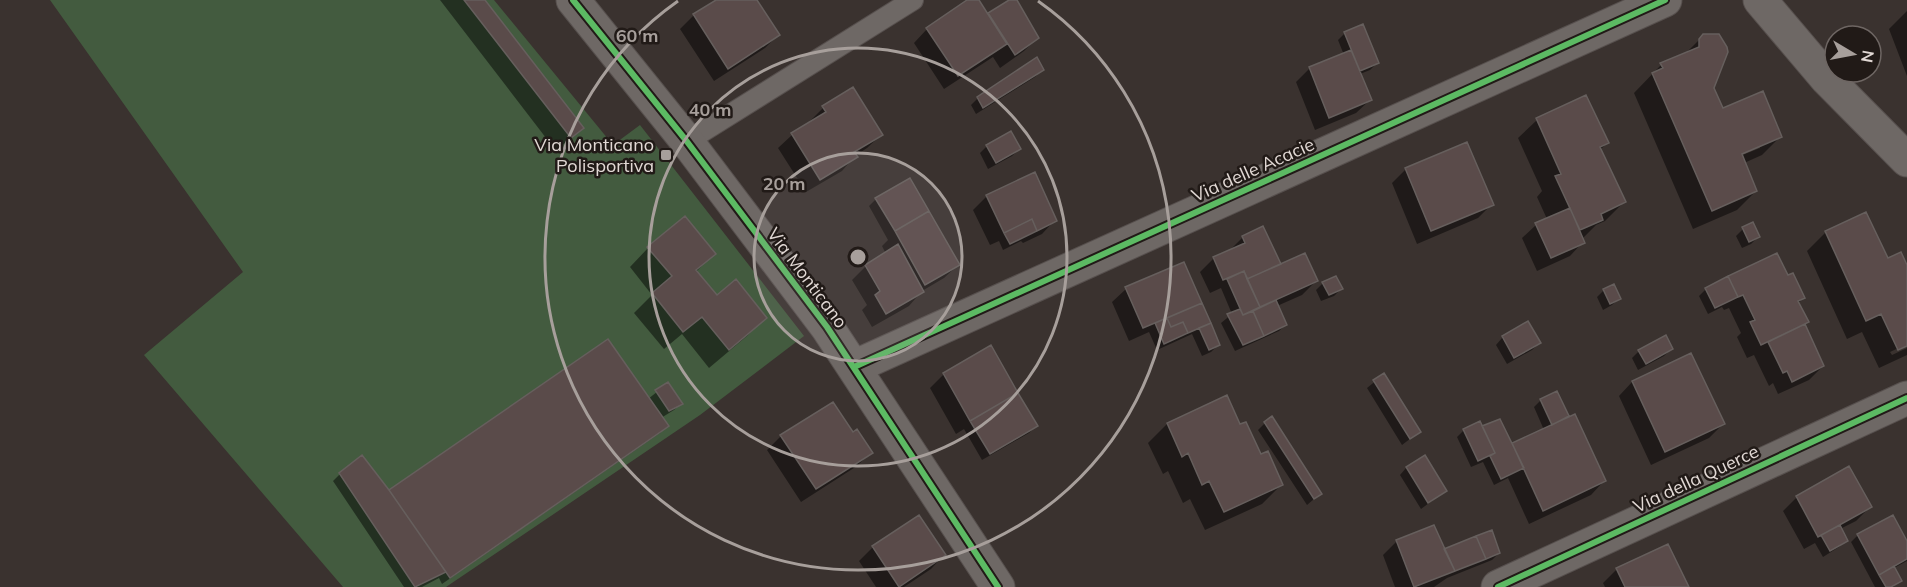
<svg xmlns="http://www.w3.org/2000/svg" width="1907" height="587" font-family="Mulish,sans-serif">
<rect width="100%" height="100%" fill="#3a322f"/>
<!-- green -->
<path fill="#435b3f" d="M50,0H494L613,145L640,125L804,336L700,415L446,587H343L144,355L243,272Z"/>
<!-- shadow -->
<path fill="#0007" fill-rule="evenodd" d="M440,0H483L582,128L556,151Z
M719,0H755L778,35L765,48L714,81L680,29L694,15Z
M969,0H977L988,16L1012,0H1016L1038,37L1024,51L1000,68L993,57L944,89L914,43L927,29Z
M1907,11V76L1889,29Z
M1345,33L1377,63L1370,70L1360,74L1370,100L1356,113L1315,130L1296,82L1310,68L1344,55L1338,40Z
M1703,36L1713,88L1722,110L1781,136L1762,155L1744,163L1756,191L1737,210L1693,229L1634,93L1661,65L1684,55ZM1760,145V148L1735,158L1734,156Z
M1036,60L1042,70L1035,77L976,114L971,105L978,98Z
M823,108L881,135L867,148L855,156L842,171L806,192L778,148L792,135L810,123V121Z
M1537,120L1607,143L1600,150L1624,202L1605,221L1596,225L1582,239L1583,242L1570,256L1537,271L1522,238L1536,225L1547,219L1537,197L1542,191L1518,138Z
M1466,144L1492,204L1478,218L1417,244L1392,183L1405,170Z
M987,146L1019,149L1012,156L988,169L980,153Z
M987,196L1055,220L1042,234L1023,243L1021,241L1003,250L999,241L990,245L973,210Z
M876,199L958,265L944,278L922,291L909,306L872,327L862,310L867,305L852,280L866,266L886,254L882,246L888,240L869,206Z
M1866,214L1887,260L1907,269V344L1890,352L1892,355L1907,348V355L1879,368L1862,332L1847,339L1807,251L1826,232Z
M1743,229L1758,237L1751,244L1742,248L1736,236Z
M1243,237L1280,266L1316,281L1302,295L1277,306L1286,324L1279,331L1235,351L1221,323L1232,314L1221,288L1210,293L1200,272L1214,258L1229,251Z
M648,248L714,253L696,272L717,297L765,318L747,336L709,368L682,334L664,349L634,313L652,295L630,267Z
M1787,277L1803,298L1798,304L1807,322L1803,325L1823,366L1809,380L1778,394L1773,383L1769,386L1754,355L1747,358L1737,337L1741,333L1729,308L1724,310L1722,307L1708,314L1699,296L1706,289Z
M1323,283L1341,289L1334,296L1321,301L1316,290Z
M1126,289L1200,302L1196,307L1218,345L1211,352L1202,356L1192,334L1157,350L1149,332L1129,341L1112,302Z
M1604,290L1619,298L1612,305L1603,310L1597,297Z
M1528,323L1539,343L1532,350L1507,364L1496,345L1502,338Z
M990,347L1036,426L1029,433L982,460L964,429L956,434L930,388L944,374Z
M1671,349L1664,356L1638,370L1632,358L1639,351Z
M1691,355L1723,424L1709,438L1651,465L1619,396L1632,382Z
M1383,375L1419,432L1402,445L1367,388Z
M667,384L681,403L674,410L661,418L667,426L660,433L442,584L439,578L422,587H404L333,481L340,474L389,492L648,399Z
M1541,400L1568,416L1562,421L1604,481L1591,495L1529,524L1508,478L1494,485L1483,462L1471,467L1457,437L1464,430L1481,428L1511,446L1544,430L1534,407Z
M1265,423L1321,493L1307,505L1258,430Z
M1167,424L1240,426L1281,485L1262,504L1205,530L1190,499L1183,503L1168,471L1163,474L1148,443Z
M852,434L871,452L857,466L801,502L767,450L781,436Z
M1424,457L1445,491L1421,509L1400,475L1406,468Z
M1797,497L1870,507L1856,521L1840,529L1846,540L1839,547L1823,557L1815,543L1804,549L1783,511Z
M1433,527L1444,551L1499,553L1492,560L1447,578L1434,587H1395L1383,555L1396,542Z
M1858,535L1907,544V561L1894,568L1900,580L1893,587H1875L1851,542Z
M873,547L944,555L931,569L904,587H876L859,561Z
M1617,569L1687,587H1605L1603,583Z"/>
<!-- building -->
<path fill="#5a4b4a" stroke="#665f5d" stroke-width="1.5" d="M464,0H485L584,128L571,138Z
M716,0H757L780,35L728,69L693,14Z
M967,0H979L1007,44L958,76L926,28Z
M1009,0H1017L1039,38L1015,55L988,13Z
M1363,24L1379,63L1360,71L1344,32Z
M1703,34H1719L1727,47L1728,52L1714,88L1723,108L1763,91L1782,137L1742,154L1757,191L1712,211L1652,73L1663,68L1660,63L1699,47V39Z
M1351,50L1372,100L1329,118L1309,67Z
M1037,57L1044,70L983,108L977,97Z
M853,87L883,135L854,152L858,157L820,180L791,133L826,112L822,106Z
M1586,95L1609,143L1600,147L1626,202L1601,214L1603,220L1580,230L1555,176L1561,174L1536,118Z
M1011,131L1021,149L996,163L986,145Z
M1467,142L1494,205L1431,231L1405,168Z
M1035,172L1057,221L1037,231L1032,219L1004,233L986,195Z
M910,178L929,211L895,231L875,198Z
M1570,208L1585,243L1551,258L1535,223Z
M929,211L960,265L925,285L895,231Z
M1866,212L1888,258L1901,252L1907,265V346L1898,350L1881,314L1866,321L1825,231Z
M685,216L716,254L696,270L717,295L736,279L767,318L729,350L702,317L683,332L652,293L672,276L647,247Z
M1032,219L1037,231L1010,244L1004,233Z
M1753,222L1760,237L1749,242L1742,227Z
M1263,226L1281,264L1247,279L1244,271L1223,280L1213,257L1245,243L1242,236Z
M898,244L924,292L886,314L875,295L880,291L865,265Z
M1305,253L1318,281L1260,307L1247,279Z
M1777,253L1788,275L1793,273L1805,298L1798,301L1809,322L1761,345L1750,322L1755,320L1743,295L1738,297L1728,276Z
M1184,262L1202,303L1143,328L1125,287Z
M1244,271L1260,307L1243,315L1227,279Z
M1336,276L1343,289L1329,295L1322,282Z
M1728,276L1738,297L1715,308L1705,288Z
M1614,284L1621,299L1610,304L1603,289Z
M1276,300L1287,325L1264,336L1253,311Z
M1202,303L1211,323L1188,333L1183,322L1171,327L1167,318Z
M1240,309L1243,315L1253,311L1264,336L1243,345L1227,314Z
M1167,318L1171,327L1183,322L1188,333L1164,344L1155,323Z
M1528,321L1541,343L1514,358L1502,336Z
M1211,323L1220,345L1209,350L1199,328Z
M1805,324L1824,366L1792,382L1787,371L1783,373L1768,342Z
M1666,335L1673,349L1646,364L1638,350Z
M608,339L669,426L450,578L389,490Z
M991,345L1018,393L970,421L943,373Z
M1691,353L1725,424L1665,452L1632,381Z
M1384,373L1421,432L1410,439L1373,380Z
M668,382L683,404L669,411L655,390Z
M1557,391L1569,416L1552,425L1540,399Z
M1018,393L1038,426L990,454L970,421Z
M1227,395L1240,424L1246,422L1261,454L1268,451L1283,485L1224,512L1209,481L1202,485L1188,453L1182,457L1167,423Z
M833,402L853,432L857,429L873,453L816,489L780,435Z
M1575,414L1606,481L1543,511L1512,443Z
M1272,416L1322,494L1314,499L1264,422Z
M1500,419L1524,468L1501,479L1490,456L1495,453L1482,426Z
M1480,421L1495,453L1478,461L1463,429Z
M362,455L389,490L446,572L415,587L339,473Z
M1425,455L1447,491L1428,503L1406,467Z
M1849,466L1872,507L1818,537L1796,496Z
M919,515L946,555L899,587L872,546Z
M1893,515L1907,541V559L1879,575L1857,534Z
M1434,525L1455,571L1414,587L1396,540Z
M1840,525L1848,541L1830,551L1821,535Z
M1492,530L1500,553L1486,559L1476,536Z
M1476,536L1486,559L1455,571L1444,549Z
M1668,544L1689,587H1625L1616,568Z
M1894,566L1902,581L1891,587H1886L1879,575Z"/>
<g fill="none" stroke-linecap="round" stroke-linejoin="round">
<defs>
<path id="service" d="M686,142L913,0"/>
<path id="minor" d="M573,0L685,139L827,327L998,587
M1760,0L1827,79L1907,160
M854,367L1665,0
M1498,587L1907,398"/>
</defs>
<!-- service casing -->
<use href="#service" stroke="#57504e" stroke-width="22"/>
<!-- minor casing -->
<use href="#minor" stroke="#57504e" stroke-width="35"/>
<!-- service -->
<use href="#service" stroke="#6e6865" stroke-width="20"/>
<!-- minor -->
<use href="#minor" stroke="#6e6865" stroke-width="33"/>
<defs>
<path id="cycleway" d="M573,0L685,139L827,327L998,587
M854,367L1665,0
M1498,587L1907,398"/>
</defs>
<!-- cycleway casing -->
<use href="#cycleway" stroke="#211a17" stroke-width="10"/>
<!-- cycleway -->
<use href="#cycleway" stroke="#5cba63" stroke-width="6"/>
</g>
<!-- distance rings -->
<circle cx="858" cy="257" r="104" fill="#a79f9b" fill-opacity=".12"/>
<g fill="none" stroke="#a79f9b" stroke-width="3">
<circle cx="858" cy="257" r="104"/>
<circle cx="858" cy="257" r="209"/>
<path d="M1038 1A313 313 0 1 1 678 1"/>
</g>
<!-- markers -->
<rect fill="#a79f9b" stroke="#211a17" stroke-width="2" x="660" y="149" width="12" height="12" rx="3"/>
<g text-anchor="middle" stroke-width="5" stroke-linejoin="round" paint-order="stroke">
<!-- poi labels -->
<g font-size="18" fill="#e2d9d5" stroke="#211a17" text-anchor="end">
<text x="654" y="151">Via Monticano<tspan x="654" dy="21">Polisportiva</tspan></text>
</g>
<!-- street labels -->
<g font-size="18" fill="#e2d9d5" stroke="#211a17">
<text transform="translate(1253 170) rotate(-24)" y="6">Via delle Acacie</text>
<text transform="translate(807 278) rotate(53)" y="6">Via Monticano</text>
<text transform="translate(1696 479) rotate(-25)" y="6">Via della Querce</text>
</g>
</g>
<circle cx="858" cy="257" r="9" fill="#a79f9b" stroke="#211a17" stroke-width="3"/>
<g font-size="18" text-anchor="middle" font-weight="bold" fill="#a79f9b" stroke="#211a17" stroke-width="5" stroke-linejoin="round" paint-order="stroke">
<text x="637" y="42">60 m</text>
<text x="710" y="116">40 m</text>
<text x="784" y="190">20 m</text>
</g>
<!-- north arrow -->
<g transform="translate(1853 54) rotate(100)"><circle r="28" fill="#211a17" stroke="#6e6663" stroke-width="1.5"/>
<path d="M0-4.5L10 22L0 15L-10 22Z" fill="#a79f9b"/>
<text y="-9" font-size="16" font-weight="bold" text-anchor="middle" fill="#e2d9d5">N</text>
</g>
</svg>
